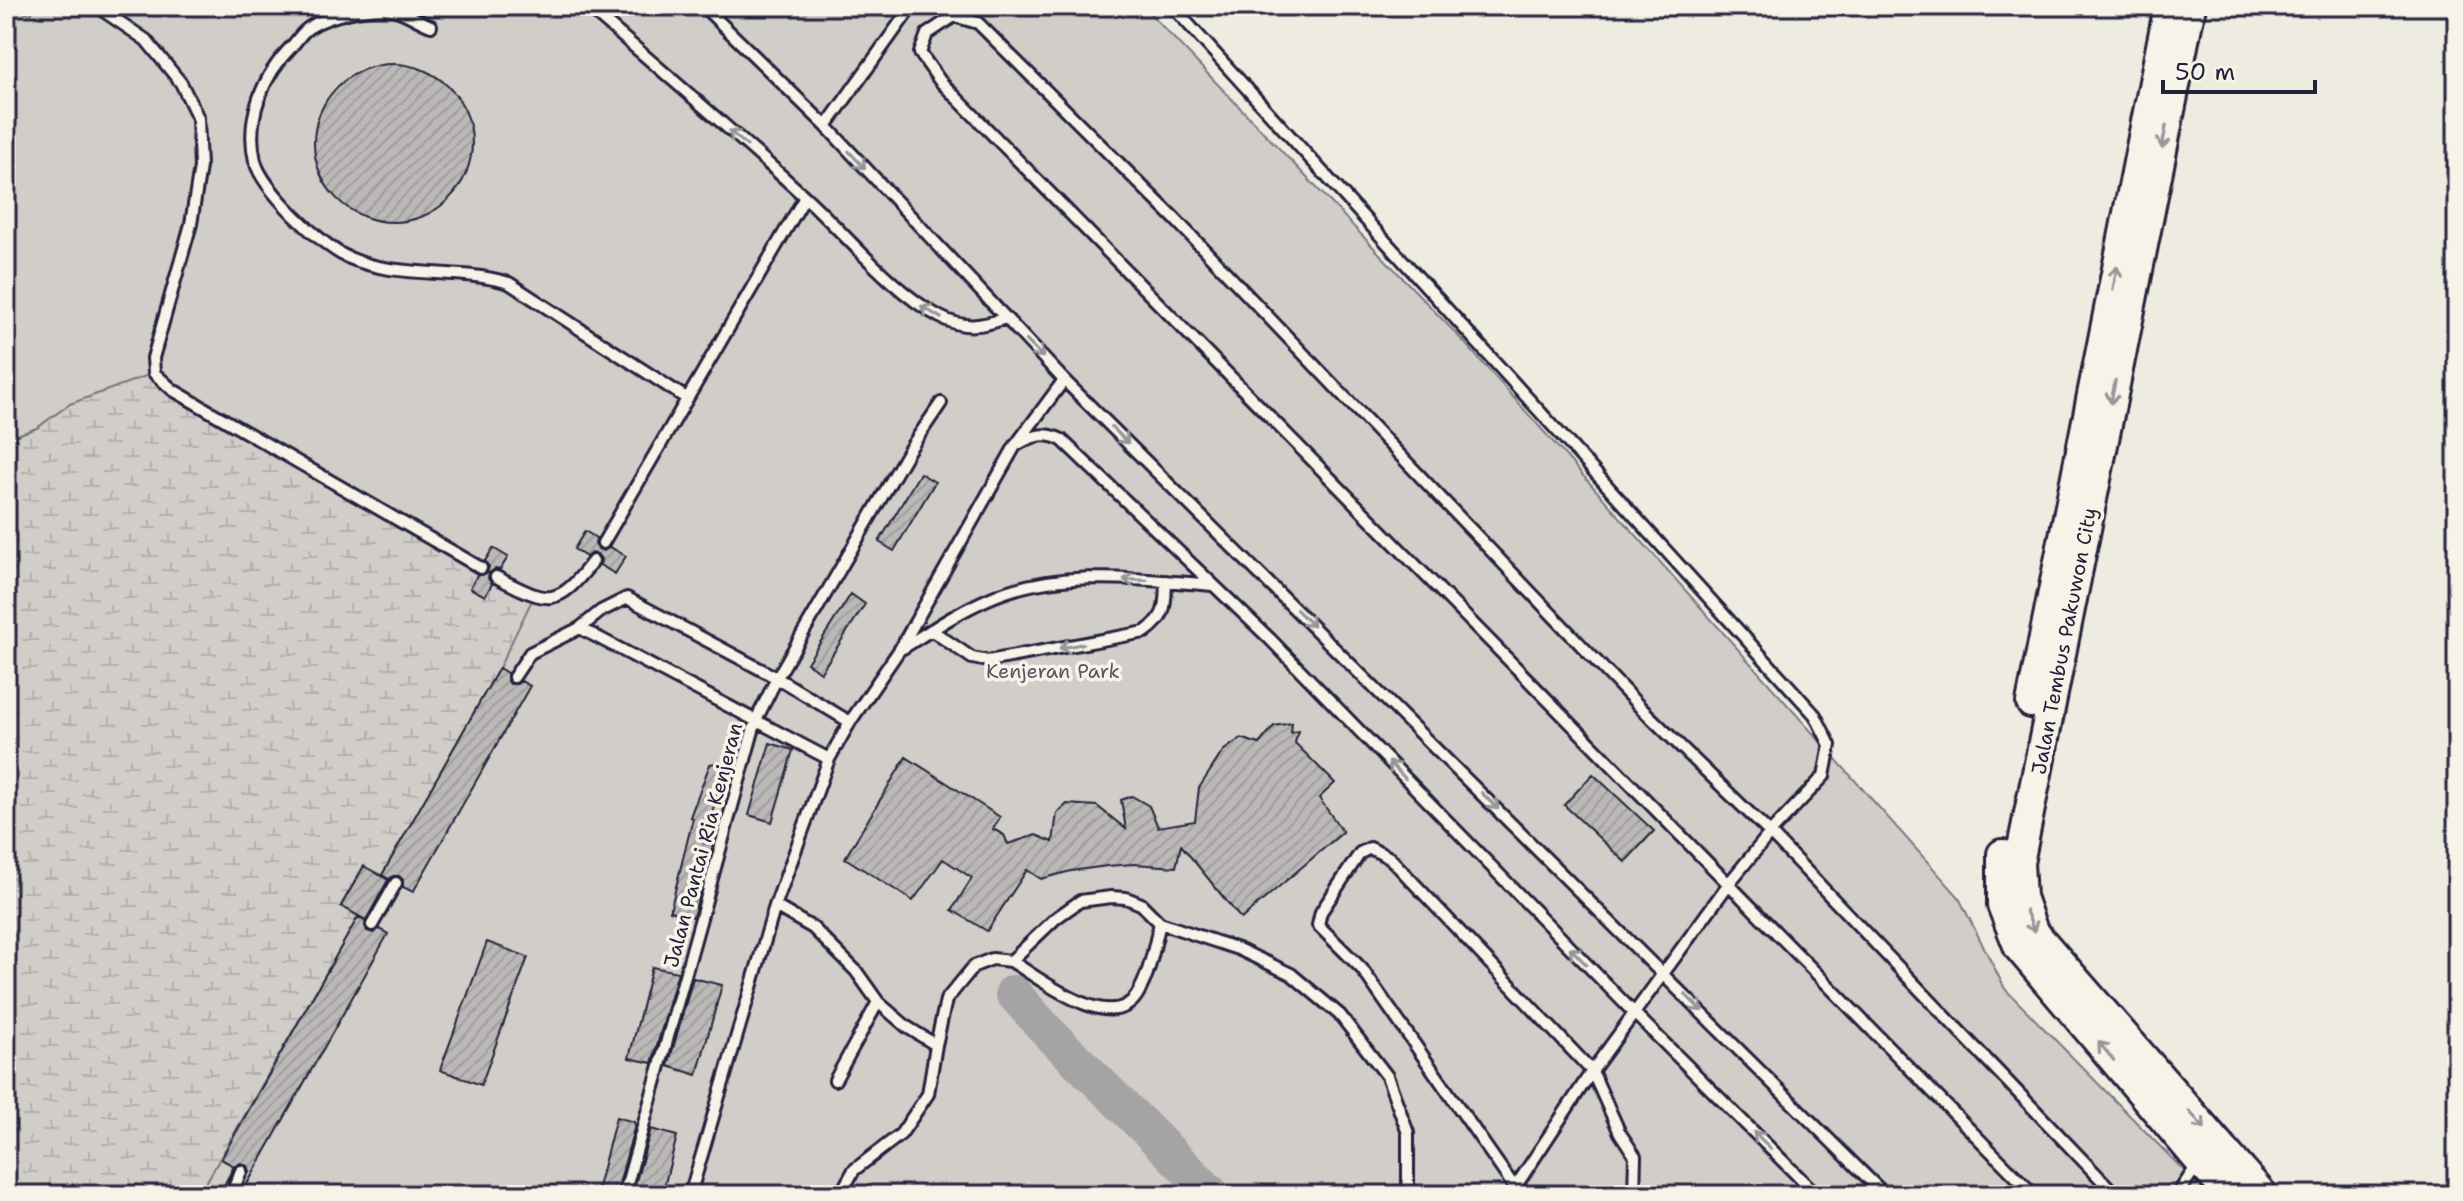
<svg xmlns="http://www.w3.org/2000/svg" width="2463" height="1201" font-family="'Shantell Sans',sans-serif">
<defs>
<pattern id="wetland-marsh" width="20" height="14" patternUnits="userSpaceOnUse" patternTransform="scale(2)"><rect width="20" height="14" fill="#d1cdc9"/><path d="M1 5h8M5 5V1M11 12h8M15 12V8" fill="none" stroke="#b3b0ae"/></pattern>
<pattern id="building-hatch" width="6" height="6" patternUnits="userSpaceOnUse" patternTransform="scale(2)"><rect width="6" height="6" fill="#bbb8b7"/><path d="M-1 1l2-2M0 6l6-6M5 7l2-2" fill="none" stroke="#a09e9e"/></pattern>
</defs>
<rect width="100%" height="100%" fill="#eeebe1"/>
<filter id="ink" filterUnits="userSpaceOnUse"><feTurbulence type="fractalNoise" baseFrequency=".0125" numOctaves="2"/><feDisplacementMap in="SourceGraphic" scale="16" xChannelSelector="R" yChannelSelector="G"/><feConvolveMatrix kernelMatrix="1 2 1 2 8 2 1 2 1" color-interpolation-filters="sRGB"/></filter>
<g filter="url(#ink)">
<!-- green -->
<path fill="#d1cdc9" stroke="#7a7882" stroke-width="2" d="M6,6L31,14L36,6H1143L1463,341L1958,896L2005,989L2208,1195H199L357,917L341,906L364,866L382,874L499,668L70,404L37,428L6,439Z"/>
<!-- wetland -->
<path fill="url(#wetland-marsh)" stroke="#7a7882" stroke-width="2" d="M154,373L173,390L496,577L534,596L499,668L382,875L363,867L341,905L358,917L199,1195H6V439L37,428L70,404Z"/>
<g fill="none" stroke-linecap="round" stroke-linejoin="round">
<!-- river -->
<path stroke="#a6a3a6" stroke-width="36" d="M1013,993L1048,1032L1213,1195"/>
</g>
<!-- building -->
<path fill="url(#building-hatch)" stroke="#22223b" stroke-width="2" d="M314 143a79 79 0 1 1 158 0a79 79 0 1 1-158 0Z
M920,473L935,482L894,551L879,542Z
M585,531L596,538L595,544L598,549L604,551L610,547L626,556L615,574L600,565L601,559L597,554L591,553L586,557L574,549Z
M493,548L508,557L500,570L495,569L489,573L488,578L492,584L485,596L470,588L477,575L487,573L489,567L485,561Z
M851,594L865,604L821,672L807,663Z
M499,668L507,673V680L510,684H517L521,681L530,686L413,892L403,887V880L399,876H393L389,879L382,875Z
M1292,723L1291,733L1298,731L1295,743L1335,783L1319,798L1343,832L1241,919L1181,845L1176,867L1134,864L1107,866L1071,871L1041,879L1027,870L987,931L952,910L972,878L943,859L913,901L845,858L906,757L1000,817L993,829L1004,835L1008,844L1036,835L1053,842L1057,813L1067,804L1097,806L1126,829L1121,800L1132,796L1149,806L1158,827L1195,821L1199,788L1223,751L1241,738L1259,744L1274,726Z
M770,743L793,750L772,822L749,815Z
M726,762L704,843L713,845L693,917L670,911L693,818L690,817L710,764Z
M1593,774L1654,831L1625,862L1564,805Z
M364,866L388,880L366,920L341,906Z
M358,917L365,921L367,931L373,933L379,929L388,934L241,1195H238L249,1171L247,1166L241,1163L234,1167L227,1185L230,1195H219L234,1166L221,1159Z
M487,942L528,957L481,1085L440,1070Z
M652,967L678,972L652,1063L629,1058Z
M693,978L722,985L697,1075L668,1066Z
M616,1117L634,1122L635,1125L616,1195H596Z
M651,1129L677,1136L662,1195H632Z"/>
<g fill="none" stroke-linecap="round" stroke-linejoin="round">
<defs>
<path id="lane" d="M587,6C660,69 733,131 804,196C846,234 891,291 940,317C963,329 982,327 1005,318
M703,6L826,126L1064,380L1885,1195
M1172,6L1815,715L1830,745L1824,776L1770,833L1730,882L1592,1071L1510,1195
M105,12L146,40L181,83L198,118L200,167L191,224L153,358L154,373L173,390L481,568
M431,26C419,22 405,11 392,9C370,6 328,15 310,27C303,31 298,39 293,45C263,75 245,118 255,161C262,189 322,246 347,257C399,280 456,267 509,283L686,398
M826,126L912,6
M1015,446C1031,436 1044,431 1062,440L1270,639L1635,1014L1817,1195
M603,543L805,197
M496,577C548,603 556,610 593,561
M580,628L829,759
M931,630L972,658L988,661L1145,632C1167,616 1165,606 1166,581
M903,648C930,631 958,612 988,599C1056,568 1140,579 1213,585
M514,677L530,653L580,628L601,611L627,598L777,678L850,722
M775,906L813,928L856,971L878,1002L907,1027L936,1045L928,1094L901,1134L854,1170L840,1195
M372,925L396,883
M1011,961C1040,978 1111,1036 1137,995C1150,974 1154,946 1160,923
M936,1045L946,1000L974,966L992,959L1011,961L1056,918L1080,901L1111,897L1126,898L1141,904L1160,923L1238,949L1291,974L1340,1015L1387,1076L1408,1133V1186L1405,1195
M835,1080L878,1002
M234,1188L241,1171
M1515,1188L1362,969L1318,925L1321,912L1360,853L1370,848L1390,858L1592,1071L1620,1133L1635,1156L1634,1195
M624,1195L756,720L777,678L909,450L941,403
M690,1195L775,906L829,759L850,722L900,649L1015,446L1064,380
M2034,1195C1672,822 1303,455 940,81L920,53L927,34L954,16L978,23L1175,219L1641,708L1770,833L2116,1195
M2177,1195L2198,1164"/>
<path id="secondary" d="M2191,6L2019,863L2021,897L2033,931L2263,1195
M2031,703L2169,6
M2002,854V905L2019,948L2200,1162L2230,1195"/>
</defs>
<!-- lane casing -->
<use href="#lane" stroke="#22223b" stroke-width="16"/>
<!-- secondary casing -->
<use href="#secondary" stroke="#22223b" stroke-width="34"/>
<!-- lane -->
<use href="#lane" stroke="#f7f3e8" stroke-width="10"/>
<!-- secondary -->
<use href="#secondary" stroke="#f7f3e8" stroke-width="28"/>
</g>
<!-- one-way arrows -->
<defs><path id="oneway-shaft" d="M-6 0H5M1.5-3L5.5 0L1.5 3" fill="none" stroke-width="1.6" stroke-linecap="round" stroke-linejoin="round" transform="scale(2)"/></defs>
<g stroke="#97959a">
<use href="#oneway-shaft" transform="translate(2164 137) rotate(101)"/>
<use href="#oneway-shaft" transform="translate(738 138) rotate(-139)"/>
<use href="#oneway-shaft" transform="translate(857 160) rotate(47)"/>
<use href="#oneway-shaft" transform="translate(2115 278) rotate(-79)"/>
<use href="#oneway-shaft" transform="translate(931 312) rotate(-149)"/>
<use href="#oneway-shaft" transform="translate(1035 349) rotate(45)"/>
<use href="#oneway-shaft" transform="translate(2113 392) rotate(101)"/>
<use href="#oneway-shaft" transform="translate(1120 435) rotate(45)"/>
<use href="#oneway-shaft" transform="translate(1135 580) rotate(-178)"/>
<use href="#oneway-shaft" transform="translate(1305 618) rotate(45)"/>
<use href="#oneway-shaft" transform="translate(1071 646) rotate(169)"/>
<use href="#oneway-shaft" transform="translate(1397 770) rotate(-134)"/>
<use href="#oneway-shaft" transform="translate(1490 801) rotate(45)"/>
<use href="#oneway-shaft" transform="translate(2030 921) rotate(68)"/>
<use href="#oneway-shaft" transform="translate(1578 956) rotate(-134)"/>
<use href="#oneway-shaft" transform="translate(1694 1003) rotate(45)"/>
<use href="#oneway-shaft" transform="translate(2106 1051) rotate(-130)"/>
<use href="#oneway-shaft" transform="translate(2197 1120) rotate(49)"/>
<use href="#oneway-shaft" transform="translate(1762 1140) rotate(-135)"/>
</g>
</g>
<g text-anchor="middle" stroke-width="7" stroke-linejoin="round" paint-order="stroke">
<!-- street labels -->
<g font-size="20" fill="#22223b" stroke="#f7f3e8">
<text transform="translate(2064 641) rotate(-79)" y="7">Jalan Tembus Pakuwon City</text>
<text transform="translate(703 845) rotate(-75)" y="7">Jalan Pantai Ria Kenjeran</text>
</g>
<!-- park labels -->
<g font-size="20" fill="#575566" stroke="#f7f3e8">
<text x="1053" y="678">Kenjeran Park</text>
</g>
</g>
<!-- margin -->
<rect width="2463" height="1201" fill="none" stroke="#f7f3e8" stroke-width="32"/>
<rect x="16" y="16" width="2431" height="1169" fill="none" stroke="#22223b" stroke-width="3" filter="url(#ink)"/>
<!-- scale -->
<path d="M2163 80v12h152v-12" fill="none" stroke="#22223b" stroke-width="4"/>
<text x="2175" y="80" font-size="24" fill="#22223b" stroke="#f7f3e8" stroke-width="6" paint-order="stroke">50 m</text>
</svg>
